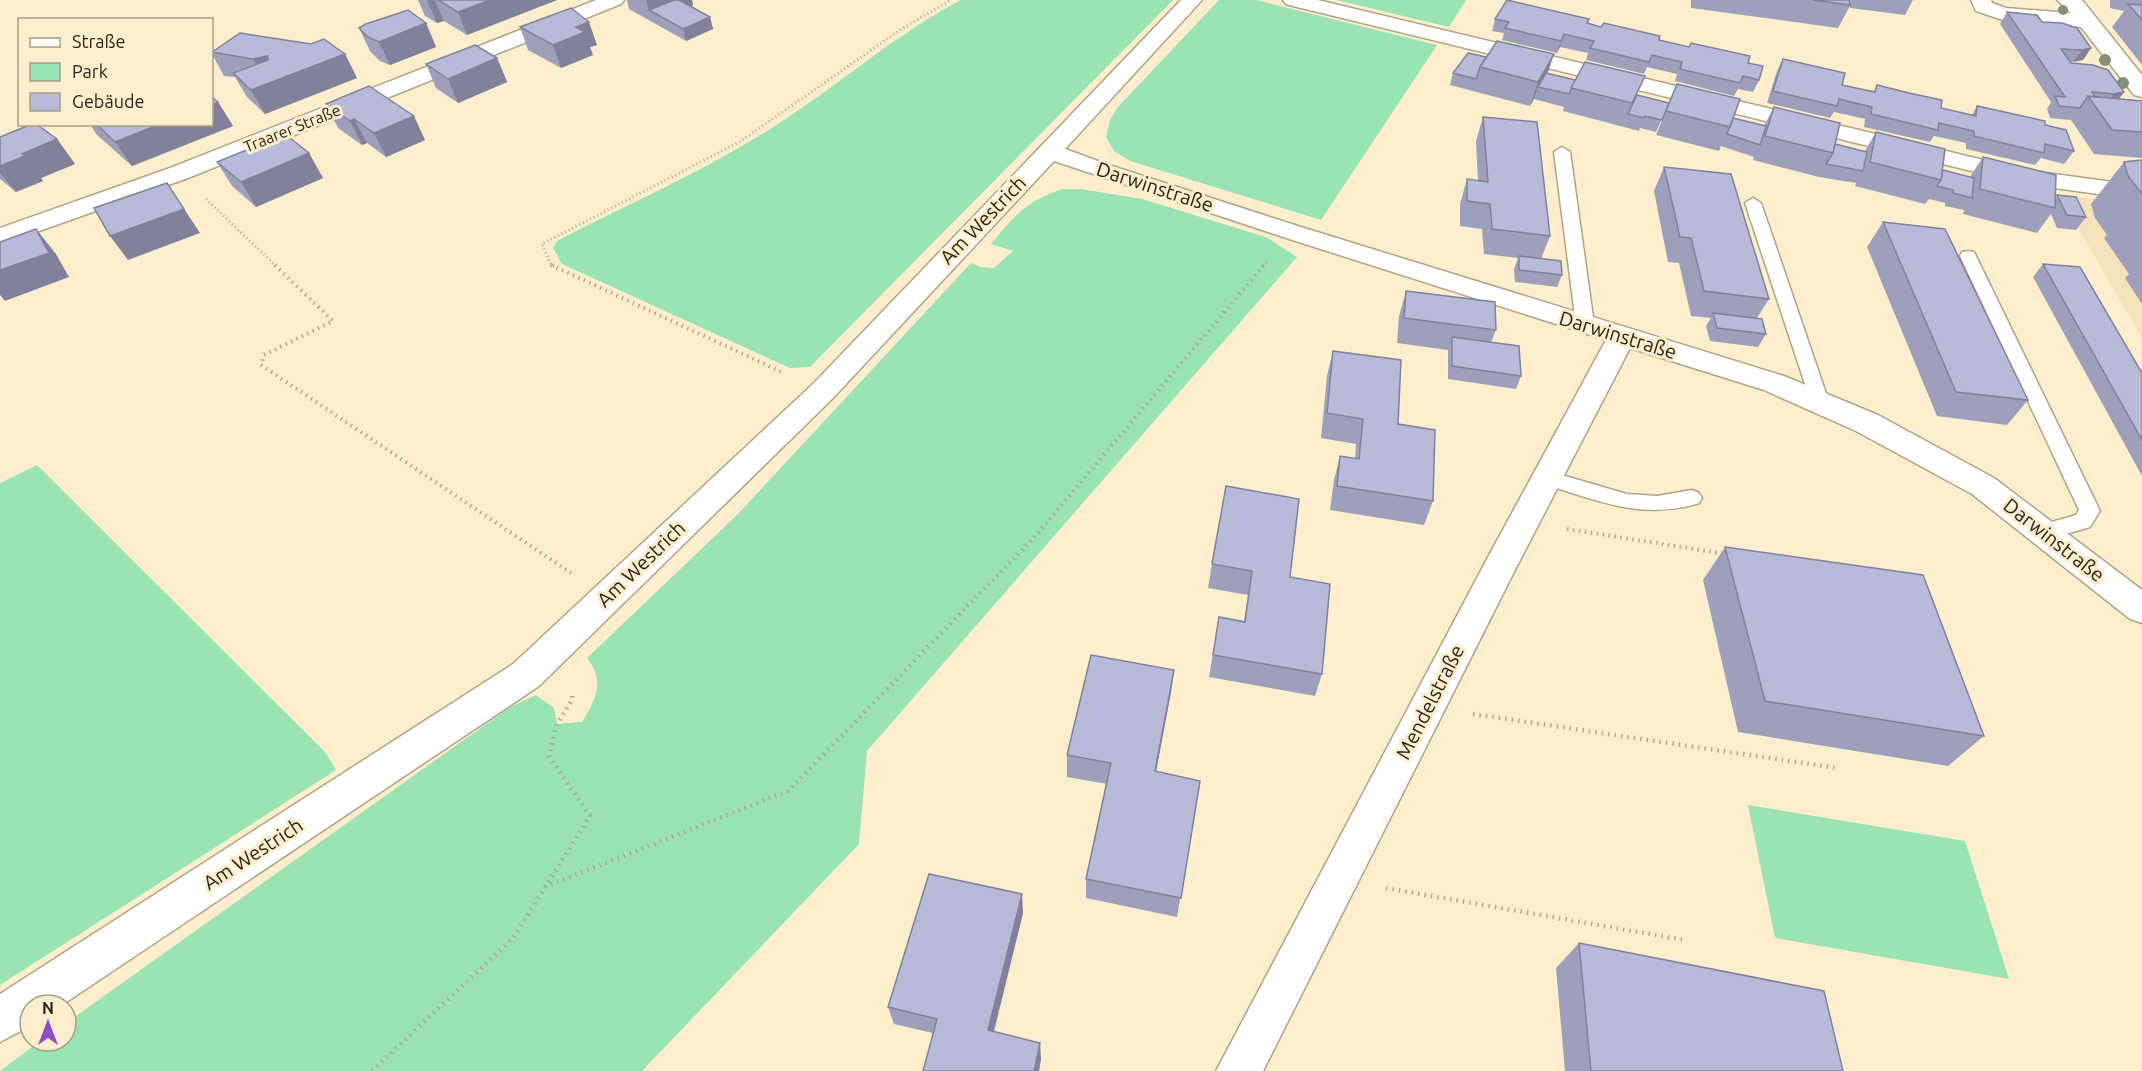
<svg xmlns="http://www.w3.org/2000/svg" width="2142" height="1071" font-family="Ubuntu,sans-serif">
<rect width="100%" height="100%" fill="#fdefce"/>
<!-- built -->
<path fill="#f3e2ba" d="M2059,195L2142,204V338Z"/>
<!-- green -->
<path fill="#99e3b4" d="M961,0H1173L810,367L790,368L562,264L553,248L557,241L574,232C646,196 720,163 787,118C846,79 898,33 961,0Z
M1219,0H1256L1437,45L1321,220L1130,161L1114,151L1106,137L1110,120L1117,108Z
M1336,0H1466L1449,27Z
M1062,189H1081L1142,199L1266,237L1297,257L867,751L859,844L642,1071H0L40,1041H66V1023L510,707L536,695L554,708L557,724L582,722C596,700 605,680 587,658L737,515L971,263L981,267L994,268L1013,251L991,244C1015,215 1025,202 1062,189Z
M37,465L326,753L336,770L0,985V483Z
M1748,805L1965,841L2009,979L1775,938Z"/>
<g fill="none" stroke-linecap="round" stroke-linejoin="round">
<defs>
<path id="service" d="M1562,147L1570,152L1594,324L1591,328H1579L1576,324L1554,152Z
M1753,198L1761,203L1829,402L1827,407L1820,409L1813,407L1811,402L1745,203Z
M1968,251L1974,252L1976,256L2100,511L2090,527L2045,540L2038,538L2035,532L2038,526L2076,515L2079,510L1960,256L1962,252Z
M1548,471L1627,494L1657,496L1692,490L1699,493L1702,498L1699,503C1642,521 1596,500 1541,483L1538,478L1541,473Z"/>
<path id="minor" d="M596,0H624L621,4L188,178L0,245V228L170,168Z
M1181,0H1202L1065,149L1109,165L1301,227L1784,376L1878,415L1994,478L2142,590V623L2130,619L1972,494L1856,431L1764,390L1630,348L1516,568L1263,1071H1216L1487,559L1606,340L1283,237L1054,161L833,398L539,686L62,1005H30V1026L0,1042V994L513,664L813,384Z
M1283,0H1318L2025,170L2142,186V200L2025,184L1293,6L1286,4Z
M1971,0H1991L1992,3L2006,8L2071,13L2057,0H2082L2142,75V97L2134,95L2081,27L2003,20L1976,11Z"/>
</defs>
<!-- service casing -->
<use href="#service" stroke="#b1a485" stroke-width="3"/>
<!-- minor casing -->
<use href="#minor" stroke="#b1a485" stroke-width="3"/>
<!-- path-far2 -->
<path stroke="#b2a78d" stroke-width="3" stroke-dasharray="1 3" stroke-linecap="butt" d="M206,199L276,266
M554,266L551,265L542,244L741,141L903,28L951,0
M1263,266L1268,260"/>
<!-- path-far1 -->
<path stroke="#b2a78d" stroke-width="4" stroke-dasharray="1.5 4.5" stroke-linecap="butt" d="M275,265L333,321L264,355L261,365L571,573
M551,265L784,373
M1567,529L1726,554
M959,615L1032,540L1264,265"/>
<!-- path -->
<path stroke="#b2a78d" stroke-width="4.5" stroke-dasharray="1.5 5" stroke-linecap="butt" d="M1473,714L1837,768
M545,887L788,791L961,613
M1386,888L1684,940
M372,1071L513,938L590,816L549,756L557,724L572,700V693"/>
<!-- service -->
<use href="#service" fill="#fff" fill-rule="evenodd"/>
<!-- minor -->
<use href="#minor" fill="#fff" fill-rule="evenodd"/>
</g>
<!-- trees -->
<g fill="#839277">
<circle cx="2063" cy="10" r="5"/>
<circle cx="2105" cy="60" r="6"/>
<circle cx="2123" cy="83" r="6"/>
</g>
<!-- wall -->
<path fill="#9ea0bb" d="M418,0H557L467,35L444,21L437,23L425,16Z
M627,0H692L693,5L691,6L710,17L713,29L686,41L629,9Z
M1691,0H1913L1905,15L1850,8V6L1838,28L1691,8Z
M2110,0H2142V65L2112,27L2124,11L2110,8Z
M2007,12L2091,48L2083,60L2071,62V63L2124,92L2119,99L2142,101V158L2094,154L2071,120L2050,118L2047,109L2051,102L2000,24Z
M1495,19H1589L1588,24L1659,40L1748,63L1759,80L1753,92L1738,89L1734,96L1675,81L1677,74L1647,67L1644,74L1586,60L1588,53L1560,47L1557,53L1502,40L1504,33L1492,31Z
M426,23L436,47L390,65L380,61L370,51L359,28Z
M520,27L597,45L590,47L593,55L561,68L528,50Z
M212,51L345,54L357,78L265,114L247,97L235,77L224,76L212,54Z
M1468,53L1548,73L1669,103L1656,132L1640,128L1639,131L1563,111L1564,107L1534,99L1530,106L1450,85L1453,73Z
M497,58L507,82L458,103L436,88L426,64Z
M1783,59L1842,85L1874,92L1877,85L1941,108L1972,115L1977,106L2045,125L2074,151L2064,164L2041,158L2035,165L1966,149V143L1934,136L1930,142L1864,127L1865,119L1848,115L1834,112L1830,118L1767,103L1777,71Z
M1677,84L1733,118L1764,126L1774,107L1835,144L1865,151L1876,132L1943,170L1970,177L1983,157L2056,197L2057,195L2086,217L2076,230L2057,228L2051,214L2037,233L1963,214L1964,210L1945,206V203L1929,199L1925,204L1855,186L1856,183L1819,177L1753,160L1754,155V157L1721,146L1719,151L1656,135Z
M218,102L233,126L132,166L96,134L90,124H212Z
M326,104L425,140L386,157L367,143L362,145L338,128Z
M1483,117L1550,236L1541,259L1562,275L1557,287L1515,282L1514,269L1518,258L1484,254L1482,229L1460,226V204L1467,179L1478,181L1476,141Z
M0,137L57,139L75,164L41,178L43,181L16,192L0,179Z
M309,153L323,178L256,207L232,186L217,162Z
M2142,160V304L2125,278L2129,274L2104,238L2107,235L2095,218L2091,204L2124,162Z
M1664,167L1769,299L1757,318L1766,334L1758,347L1710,341L1706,326L1711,318L1691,316L1679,263L1668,262L1654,191Z
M1883,222L2028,400L2007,425L1937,416L1867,247Z
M2043,264L2142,373V476L2033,277Z
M1406,291L1496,330L1491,342L1521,376L1516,389L1448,379V350L1397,343L1399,316Z
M1333,351L1398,424L1433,501L1424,525L1330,510L1334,480L1340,456L1355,458L1356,444L1321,438L1327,376Z
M1725,547L1984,736L1948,766L1738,732L1703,580Z
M1212,564L1290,577L1322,674L1315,696L1209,677L1219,617L1244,621L1248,595L1208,588Z
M1171,692L1156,772L1200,781L1177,917L1086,898V879L1107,784L1067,777V755Z
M1023,913L994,1032L1041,1058L1039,1071H923L933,1033L894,1024L888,1007Z
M1579,943L1843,1071H1565L1556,968Z"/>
<!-- shaded-wall -->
<path fill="#818299" d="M427,0H435L444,21L437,23Z
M490,0H557L467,35L458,12Z
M646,0H692L693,5L663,18L649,10Z
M710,17L713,29L686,41L683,29Z
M589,22L597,45L590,47L593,55L561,68L553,45L576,27Z
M426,23L436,47L390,65L379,42Z
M1564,34L1560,47L1557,53L1561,41Z
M2091,48L2083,60L2073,62L2082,50Z
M345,54L357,78L265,114L251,90L267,83L253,59L268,56Z
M1554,54L1546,78L1538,87L1534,99L1530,106L1538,82Z
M497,58L507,82L458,103L448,79Z
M2124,92L2115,104L2105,107L2114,94Z
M218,102L233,126L132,166L115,142L160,124H212V105Z
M414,116L425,140L386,157L374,133Z
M354,119L367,143L362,145L350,121Z
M57,139L75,164L41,178L43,181L16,192L0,173V166L22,154Z
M309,153L323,178L256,207L241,182Z
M167,183L200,233L128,260L110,236Z
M36,229L56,254L69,277L5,301L0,295V270Z
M1174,670L1171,692L1152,792L1155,771Z
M1022,894L1023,913L990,1046L988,1030Z
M1040,1043L1041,1058L1039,1071H1034Z"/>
<!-- building -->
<path fill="#b8bada" stroke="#818299" stroke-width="1.5" d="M438,0H490L458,12Z
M674,0H679L710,17L683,29L649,10Z
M1507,0L1589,19L1587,23L1601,27L1604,23L1660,36L1659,40L1689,47L1691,43L1750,56L1748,63L1763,66L1759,80L1743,76L1740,83L1680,69L1682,62L1652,55L1649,62L1590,48L1594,41L1564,34L1561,41L1505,28L1509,22L1495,19Z
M1813,0H1849L1850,5Z
M2128,4L2142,5V20Z
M571,8L589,22L576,27L585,32L553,45L520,27Z
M408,10L426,23L379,42L368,37L359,28L366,24Z
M2007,12L2037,15L2042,22L2062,23L2077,28L2091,48L2082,50L2061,49L2071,63L2093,65L2108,70L2124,92L2114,94L2092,92L2095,97L2088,96L2080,108L2059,106L2055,96L2065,97Z
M240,33L311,44L324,39L345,54L251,90L233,73L268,60V56L253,59L212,52Z
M1497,41L1554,54L1538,82L1480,67Z
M475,45L497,58L448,79L426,64Z
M1468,53L1486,57L1480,67L1476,79L1453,73Z
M1783,59L1845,73L1842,85L1875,92L1877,85L1909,93L1942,100L1941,108L1976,116L1977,106L2045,121V125L2066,130L2074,151L2045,144L2044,153L1974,136V131L1939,123L1938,130L1871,114L1872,107L1855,103L1839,99L1837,106L1773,91Z
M1585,62L1645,76L1632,103L1571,88Z
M1546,73L1575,80L1569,94L1538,87Z
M1677,84L1740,99L1730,127L1666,111Z
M369,86L414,116L374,133L354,119L350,121L326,104Z
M1637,95L1669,103L1662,120L1645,116L1644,118L1628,114Z
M2088,96L2142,101V132L2112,130Z
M212,97L218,102L212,105Z
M1774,107L1840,123L1833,153L1765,136Z
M1483,117L1537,122L1550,236L1492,229L1490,204L1467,201V179L1488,182Z
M1733,118L1766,126L1760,145L1727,134Z
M32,124H36L57,139L22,154L25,156L0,166V137Z
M96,124H160L115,142Z
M1876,132L1945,149L1941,180L1870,162Z
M285,134L309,153L241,182L217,162Z
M1835,144L1867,152L1863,171L1826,164L1833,153Z
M1983,157L2056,175L2055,208L1980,189Z
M2142,160V194L2128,176L2124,162Z
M1664,167L1731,174L1769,299L1704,291L1691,238L1680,237Z
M1943,170L1974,178L1972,198L1953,193V190L1937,186L1941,180Z
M167,183L184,209L110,236L94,208Z
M2057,195L2076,197L2086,217L2067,215Z
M1883,222L1945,229L2028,400L1956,392Z
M36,229L49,253L0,270V242Z
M1519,256L1561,261L1562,275L1519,270Z
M2043,264L2080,267L2142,373V440Z
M1406,291L1495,302L1496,330L1404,318Z
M1713,313L1762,319L1766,334L1717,328Z
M1452,337L1519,346L1521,376L1452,366Z
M1333,351L1401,360L1398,424L1435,430L1433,501L1337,486L1340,456L1359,459L1363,419L1327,413Z
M1226,486L1299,499L1290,577L1330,584L1322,674L1213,655L1219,617L1245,622L1252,571L1212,564Z
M1725,547L1923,575L1984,736L1765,701Z
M1091,655L1174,670L1155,771L1200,781L1181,898L1086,879L1111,763L1067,755Z
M929,874L1022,894L988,1030L1040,1043L1034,1071H923L937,1019L888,1007Z
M1579,943L1824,991L1843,1071H1591Z"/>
<g text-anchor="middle" stroke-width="6" stroke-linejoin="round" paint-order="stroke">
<!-- far-street labels -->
<g font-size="16" fill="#292417" stroke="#fdefce">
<text transform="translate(292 128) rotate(-22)" y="6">Traarer Straße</text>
</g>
<!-- street labels -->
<g font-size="20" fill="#292417" stroke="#fdefce">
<text transform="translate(1155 187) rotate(18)" y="7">Darwinstraße</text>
<text transform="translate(983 220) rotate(-46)" y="7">Am Westrich</text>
<text transform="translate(1618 335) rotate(17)" y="7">Darwinstraße</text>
<text transform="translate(2054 540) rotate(38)" y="7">Darwinstraße</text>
<text transform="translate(641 564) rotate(-44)" y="7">Am Westrich</text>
<text transform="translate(1430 702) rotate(-63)" y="7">Mendelstraße</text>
<text transform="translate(253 854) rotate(-33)" y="7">Am Westrich</text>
</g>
</g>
<!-- legend -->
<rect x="18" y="18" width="195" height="108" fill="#fdefce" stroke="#a89e85" stroke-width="1.5"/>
<rect x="30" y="38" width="30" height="9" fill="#ffffff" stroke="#a89e85" stroke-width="1.5"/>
<text x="72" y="48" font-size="18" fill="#292417">Straße</text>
<rect x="30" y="63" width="30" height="18" fill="#99e3b4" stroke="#a89e85" stroke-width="1.5"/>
<text x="72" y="78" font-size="18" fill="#292417">Park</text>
<rect x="30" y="93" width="30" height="18" fill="#b8bada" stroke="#a89e85" stroke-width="1.5"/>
<text x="72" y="108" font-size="18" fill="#292417">Gebäude</text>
<!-- north arrow -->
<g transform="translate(48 1023)"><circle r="28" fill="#fdefce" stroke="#a89e85" stroke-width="1.5"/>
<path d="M0-4.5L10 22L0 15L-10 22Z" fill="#904dc1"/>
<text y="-9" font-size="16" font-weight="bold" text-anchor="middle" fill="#292417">N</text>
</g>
</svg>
